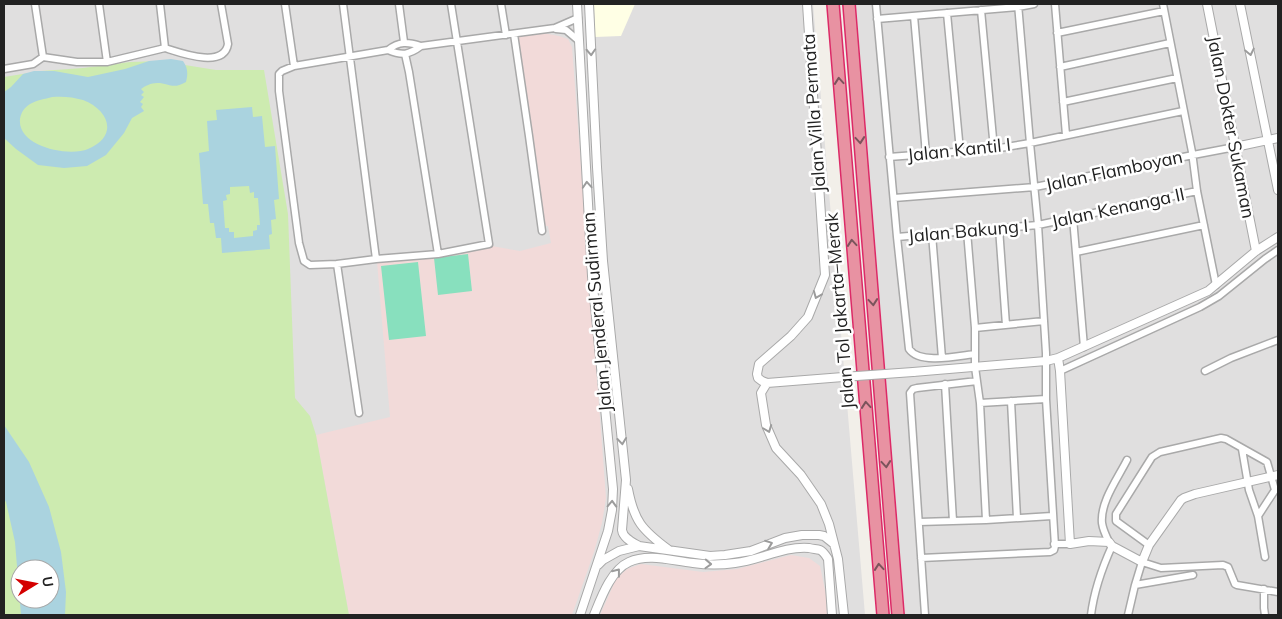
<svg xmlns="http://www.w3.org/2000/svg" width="1282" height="619" font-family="Mulish,sans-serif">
<rect width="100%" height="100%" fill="#f2efe9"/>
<!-- residential -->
<path fill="#e0dfdf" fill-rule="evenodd" d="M4,4H813L865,615H4ZM20,569H50V599H20Z
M856,4H1278V615H905Z"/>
<!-- commercial -->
<path fill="#f2dad9" d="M532,31L559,36L568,39L572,47L606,498L602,523L594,552L572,615H349L316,435L390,417L377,261L486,245L520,251L551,243L548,226H545L518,38L522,35Z
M791,555L809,558L820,566L826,595L827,615H600L616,579L627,569L641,564L703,572L737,569Z"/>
<!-- education -->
<path fill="#ffffe5" d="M594,4H635L621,36L595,37Z"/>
<!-- grass -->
<path fill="#cdebb0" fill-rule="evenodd" d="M160,61L216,70H264L288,214L295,398L310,416L316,435L349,615H4V77L41,71L83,68L130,62ZM20,569H50V599H20Z"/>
<!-- pitch -->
<path fill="#88e0be" d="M468,254L472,291L438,295L434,258Z
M418,262L426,336L389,340L381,266Z"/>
<!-- water -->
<path fill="#aad3df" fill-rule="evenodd" d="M171,59L183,61C188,68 188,74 186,82C172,90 170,83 157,83C151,83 145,86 141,89L144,92L141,95L144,97L140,102L143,104L141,107L144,111L132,118L124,133L106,155L87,166L64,168L38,165L16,149L4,138V92L11,87L23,74L34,71H54L88,77L125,69L149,61ZM52,97C63,96 73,97 83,100C109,110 119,136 88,149C69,157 17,147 20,119C21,112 25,107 30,104C37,100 45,99 52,97Z
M252,107L253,117L262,116L265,147L275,146L279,199L274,200L276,219L271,220L272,234L269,235L270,249L222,253L221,238H216L214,223H210L208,204H203L199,153L209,151L207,121L217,120L216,110ZM249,186L250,193L254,192V198H258L260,225H257V230L253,231V236L234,238V232H229V228H225L223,201L227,200L226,195L230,194V187Z
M4,425L29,462L49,507L61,552L66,592L65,615H21L15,542L6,502L4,499ZM20,569H50V599H20Z"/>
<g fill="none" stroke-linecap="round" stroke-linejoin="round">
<defs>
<path id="minor" d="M35,4L43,57L77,62H107L165,48L160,4
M99,4L107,62
M285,4L294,66
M343,4L376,259
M399,4L404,42
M501,4L506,35
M876,4L897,237L909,349C920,365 958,356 975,354
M1055,4L1066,135
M1163,4L1192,152L1197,191L1216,285
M981,10L994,149
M947,13L960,151
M914,16L926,154
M877,19L1018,7L1034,4
M556,29L566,30L579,41
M1057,33L1164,11
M514,34L529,136L542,231
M421,46C408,42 399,41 388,50L294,66L282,71L279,74V91L299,243L304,261L310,265L337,264L376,259L438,254L489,244L451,4
M165,48C181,53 224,69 228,44L221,4
M388,50C402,56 409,55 421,46L555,28L578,18
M405,54L409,72L438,254
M1060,67L1170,43
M4,69L33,64L43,57
M1063,102L1177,78
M889,157L994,149L1030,143L1183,111
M894,198L1035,187L1193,155L1235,147
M1073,218L1084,347
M999,228L1006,325
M967,231L975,328V367L980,403L986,520
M932,234L942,358
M897,237L1038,225L1197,191
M1076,252L1204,225
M337,264L359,413
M975,328L1044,321
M1060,371L1200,307L1219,296L1265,259L1278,250
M1205,371L1231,358L1278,340
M945,384L953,521
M1011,401L1017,518
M980,403L1046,399
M1242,449L1249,490L1258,516L1265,557
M919,522L986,520L1052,516
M1109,542C1106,536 1103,530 1102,523C1100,502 1118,478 1127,460
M1054,544H1070
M1149,545L1116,521V514L1152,457L1160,452L1221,438L1226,439L1267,462L1275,490L1258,516
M921,558L1050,552L1054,550L1055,546L1046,399V353L1038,225L1030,143L1018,4
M1135,585L1193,575
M1264,589V608L1265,615
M925,615L910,393L913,389L917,388L977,381
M1091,615C1094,591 1102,568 1112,546
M1128,615L1135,585L1142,562L1161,568L1223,565L1228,567L1235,584L1237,585L1278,592"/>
<path id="tertiary" d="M577,4L592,276L613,489L612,510L608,531L580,615
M589,4L597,167L603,261L626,480L622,530C623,538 632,542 639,546
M1207,4L1256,251
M1240,4L1278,190
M1235,147L1278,138
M1058,358L1060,371L1070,544L1089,541L1109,542L1112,546L1142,562L1149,545L1181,500L1184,498L1195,494L1278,475
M913,372L1046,361L1058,358L1208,291L1256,251L1278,237
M843,377L767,383L761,393L766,425L776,448L801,475L821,504L829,524L838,559L844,615
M767,383L762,381L758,378L757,374L759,364L791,336L808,317L825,275L807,4
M628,489C634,521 642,530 669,550
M598,565L603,560L619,551L639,546L710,556L725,555L751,551L785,538L802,535H819L824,536L834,544
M594,615C601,598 611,570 629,562C649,553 672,561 693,563C707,565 721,565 735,563C761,560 783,546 809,548C813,549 817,549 820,550C824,552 826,556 828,559L832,615"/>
<path id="motorway" d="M833,4L883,615
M849,4L898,615"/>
</defs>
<!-- minor casing -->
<use href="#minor" stroke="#a9a9a9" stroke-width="9"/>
<!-- tertiary casing -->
<use href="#tertiary" stroke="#a9a9a9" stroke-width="10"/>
<!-- motorway casing -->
<use href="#motorway" stroke="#dc2a67" stroke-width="14"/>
<!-- minor -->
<use href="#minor" stroke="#fff" stroke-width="6"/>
<!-- tertiary -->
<use href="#tertiary" stroke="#fff" stroke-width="8"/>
<!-- motorway -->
<use href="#motorway" stroke="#e892a2" stroke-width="11"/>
<defs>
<path id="tertiary-bridge" d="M843,377L913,372"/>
</defs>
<!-- tertiary-bridge casing -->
<use href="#tertiary-bridge" stroke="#a9a9a9" stroke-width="10" stroke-linecap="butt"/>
<!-- tertiary-bridge -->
<use href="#tertiary-bridge" stroke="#fff" stroke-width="8"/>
</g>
<!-- one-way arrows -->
<defs><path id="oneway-chevron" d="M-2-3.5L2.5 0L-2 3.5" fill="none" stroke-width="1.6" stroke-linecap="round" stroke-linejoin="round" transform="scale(1.25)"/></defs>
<g stroke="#9c9c9c">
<use href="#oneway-chevron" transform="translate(591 52) rotate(87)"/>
<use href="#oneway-chevron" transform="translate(1250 52) rotate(78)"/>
<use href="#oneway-chevron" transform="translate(587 185) rotate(-94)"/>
<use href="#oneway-chevron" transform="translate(817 295) rotate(112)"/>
<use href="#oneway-chevron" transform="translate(768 429) rotate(69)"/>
<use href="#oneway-chevron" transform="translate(622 441) rotate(84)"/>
<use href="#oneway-chevron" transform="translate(612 504) rotate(-88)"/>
<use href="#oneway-chevron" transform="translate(769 544) rotate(-21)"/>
<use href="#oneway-chevron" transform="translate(708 564) rotate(2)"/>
<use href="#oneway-chevron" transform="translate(617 572) rotate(-52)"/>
</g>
<g stroke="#7b545c">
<use href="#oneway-chevron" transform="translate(839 81) rotate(-95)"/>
<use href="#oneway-chevron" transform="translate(860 140) rotate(85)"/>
<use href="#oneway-chevron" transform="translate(852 243) rotate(-95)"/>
<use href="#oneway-chevron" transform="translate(873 302) rotate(85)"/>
<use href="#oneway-chevron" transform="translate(866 405) rotate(-95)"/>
<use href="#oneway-chevron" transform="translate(886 464) rotate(85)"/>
<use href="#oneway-chevron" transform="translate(879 567) rotate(-95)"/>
</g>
<g text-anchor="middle" stroke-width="5" stroke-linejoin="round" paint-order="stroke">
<!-- street labels -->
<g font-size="18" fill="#222" stroke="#fff">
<text transform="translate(814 113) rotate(-94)" y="6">Jalan Villa Permata</text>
<text transform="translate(1231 127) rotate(79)" y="6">Jalan Dokter Sukaman</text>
<text transform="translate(959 150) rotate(-6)" y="6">Jalan Kantil I</text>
<text transform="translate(1114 171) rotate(-12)" y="6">Jalan Flamboyan</text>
<text transform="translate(1118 208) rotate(-12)" y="6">Jalan Kenanga II</text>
<text transform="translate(968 231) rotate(-5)" y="6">Jalan Bakung I</text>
<text transform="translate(840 311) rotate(-95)" y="6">Jalan Tol Jakarta–Merak</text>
<text transform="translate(597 312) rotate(-95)" y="6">Jalan Jenderal Sudirman</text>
</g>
</g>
<!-- border -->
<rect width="1282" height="619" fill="none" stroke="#222222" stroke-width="10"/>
<!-- north arrow -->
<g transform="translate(35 584) rotate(80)"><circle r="24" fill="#ffffff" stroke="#a7a7a7"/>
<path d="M0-4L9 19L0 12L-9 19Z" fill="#d40000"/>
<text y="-8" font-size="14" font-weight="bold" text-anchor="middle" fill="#222222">U</text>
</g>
</svg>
